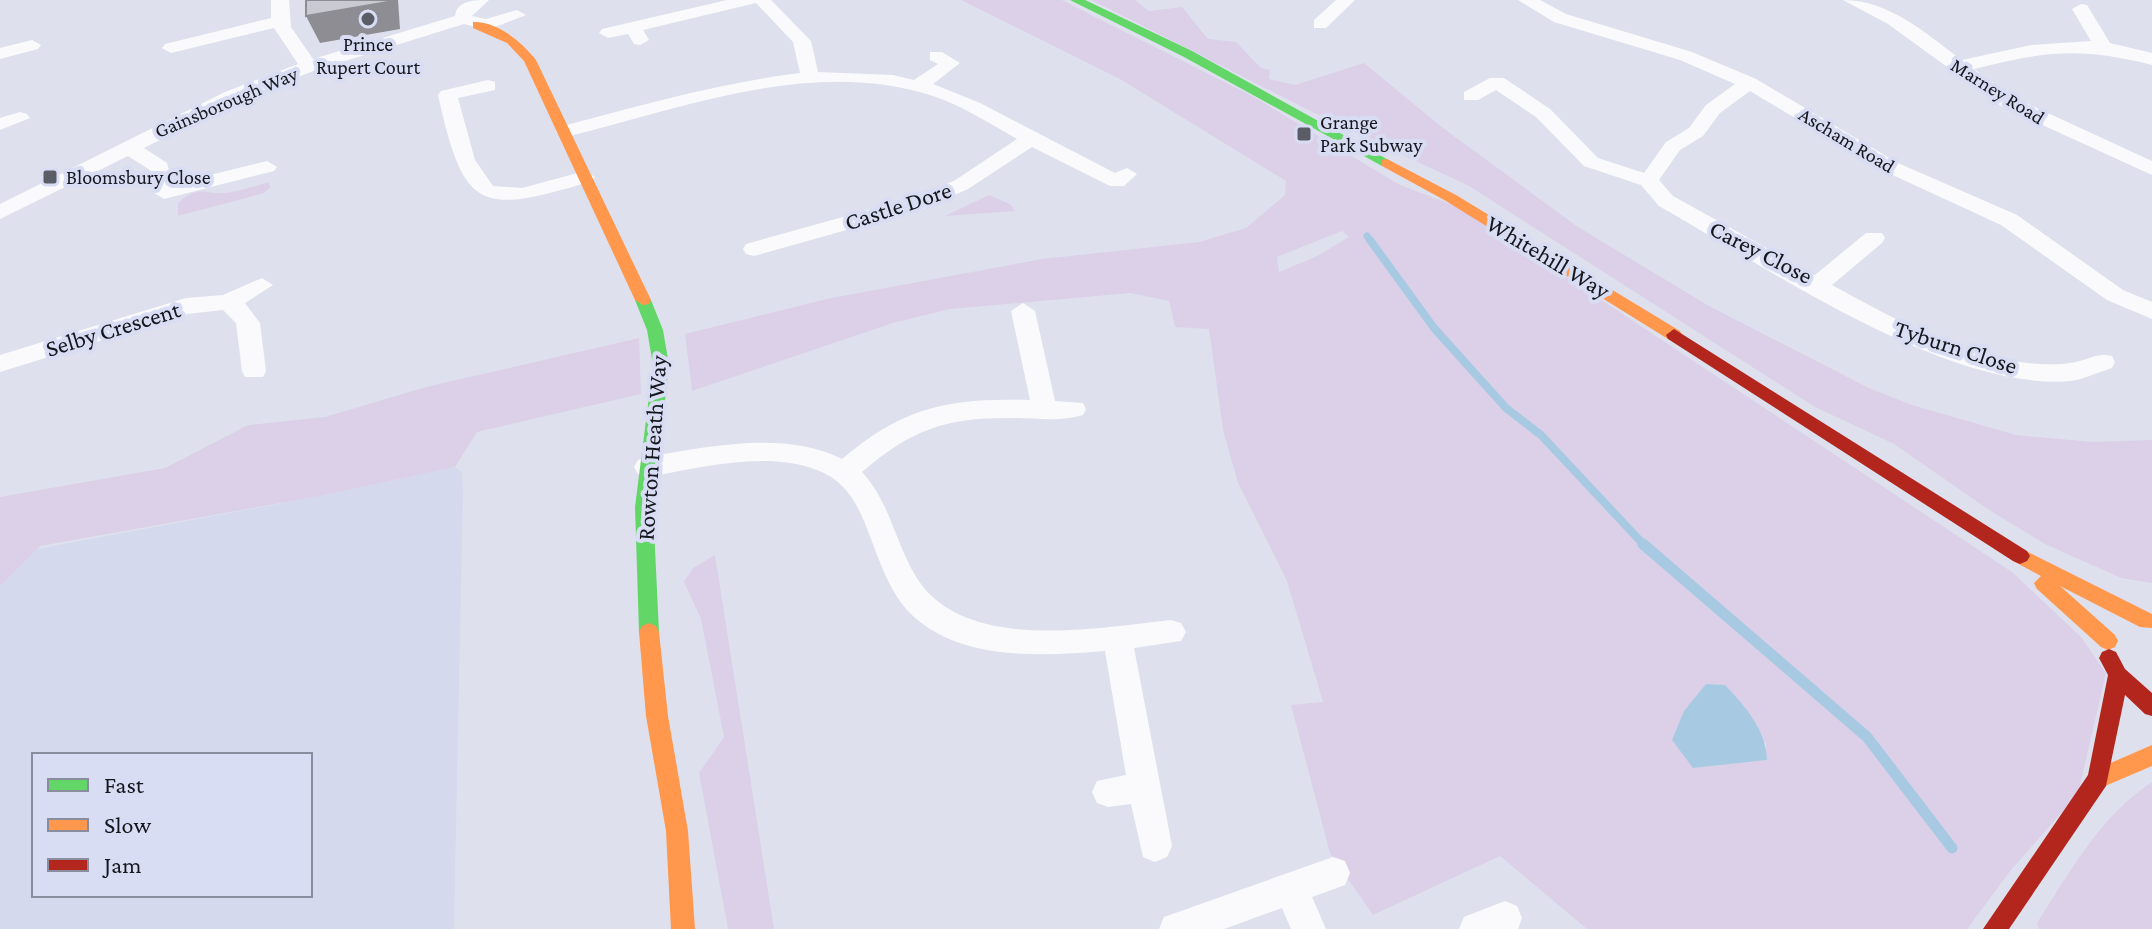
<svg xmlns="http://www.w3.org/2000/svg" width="2152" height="929" font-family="'Crimson Pro',serif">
<rect width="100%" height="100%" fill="#dee1ed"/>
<!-- built -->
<path fill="#d4d9ee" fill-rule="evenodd" d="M455,467L462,472L463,491L454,929H0V556L320,496ZM34,755H310V895H34Z"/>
<!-- green -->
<path fill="#dbd0e8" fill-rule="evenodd" d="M961,0H1062L1254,97L1400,185L1464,209L2012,572L2081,637L2106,673L2078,794L2011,870L1967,929H1587L1500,856L1373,915L1330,853L1291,705L1323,702L1287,581L1238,483L1223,430L1209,329L1175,327L1169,301L1130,293L950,309L893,323L692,391L685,334L826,299L1042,259L1199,242L1246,228L1285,195L1286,181L1120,79ZM1342,231L1349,237L1315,257L1279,272L1277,257ZM1766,742V760L1693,768Z
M1092,0H1135L1149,11L1182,7L1208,39L1236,42L1261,68L1270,70L1269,79L1295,85L1364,63L1443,128L1578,227L1709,306L1871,389L1912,405L2016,435L2093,442L2152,440V583L2121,578L2045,544L1989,510L1894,444L1815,407L1469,186L1330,121Z
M269,182L270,188L264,193L178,216V203C199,184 206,195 225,193C240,191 255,186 269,182Z
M989,195L1010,204L1015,211L945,216Z
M639,338L641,394L477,432L455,467L320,496L40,546L0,586V497L165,468L248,425L325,417L426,387Z
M715,555L774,929H728L699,773L724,737L701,619L684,582L693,568Z
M2152,782V929H2039L2037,923C2070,872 2100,816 2152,782Z"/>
<!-- water -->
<path fill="#a7cae2" d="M1706,684L1725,685C1745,706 1766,730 1767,760L1693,768L1672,740L1684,711Z"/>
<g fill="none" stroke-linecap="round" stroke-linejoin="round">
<!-- stream-far2 -->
<path stroke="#a7cae2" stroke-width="7" d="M1367,236L1371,242"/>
<!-- stream-far1 -->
<path stroke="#a7cae2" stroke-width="8" d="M1370,240L1434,328L1506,408L1541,435L1645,546"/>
<!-- stream -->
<path stroke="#a7cae2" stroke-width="11" d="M1643,544L1867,737L1952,848"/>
<!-- street -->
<path fill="#fafafc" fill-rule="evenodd" d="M271,0H289L291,27L313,59L455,16C457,0 475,0 489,0L472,16L486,19L517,10L526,15L487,30L464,24L316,70L239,100L144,148L167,163L173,184L267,161L277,167L274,171L164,199L154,193L150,170L128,156L0,219V204L225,92L298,64L274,28L171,53L162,48L165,44L271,18Z
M727,0H771L811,41L818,72L893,75L914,80L938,64L930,60V52H942L960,63L933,84L980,103L1115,173L1127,168L1137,174L1124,186H1110L1032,147L968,189L925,208L754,256L746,254L743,249L746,244L911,198L954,181L1017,139C989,123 961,105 930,95C810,58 683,108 566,137L559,135L556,131L559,127C639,106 718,83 800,73L793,42L756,3L643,30L649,40L640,45L634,44L628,34L608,38L599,33L602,29Z
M1336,0H1355L1326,28H1314V20Z
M1518,0H1540L1566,14L1692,52L1756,79L1898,163L2017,215L2123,290L2152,302V319L2107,300L2001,225L1884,171L1750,91L1720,113L1703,136L1680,150L1659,180L1673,196L1815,275L1866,233H1882L1885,238L1882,243L1832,285C1894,319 1967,360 2039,364C2049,364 2060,365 2070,363C2085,362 2096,352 2112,356L2115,362L2112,368C2099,372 2084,379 2071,381C1946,392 1765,266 1659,206L1641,185L1584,166L1536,117L1496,90L1478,100H1464V92L1490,78H1504L1550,109L1598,158L1644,173L1666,142L1689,128L1706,105L1735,84L1680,60L1554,22Z
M1843,0C1890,0 1926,34 1962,60L2031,45L2091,41L2072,9L2081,4L2087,5L2110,43L2152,53V65C2080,47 2045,51 1974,69L2015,98L2152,161V175L2001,106L1888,24Z
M32,40L41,45L38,49L0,59V48Z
M488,80L495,82V90L458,98L475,160L493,186L522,188L585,171L595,177L592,181C480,215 464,212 438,95L441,91Z
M20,112L27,114L30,118L0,130V118Z
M262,278L273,285L245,303L260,323L266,371L263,377H245L242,371L236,323L223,310L187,314L0,372V355L186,298L223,295Z
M1023,303L1035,311L1055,401L1083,403L1086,409L1083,415C1061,422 1037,418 1015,418C948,417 913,428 862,472C889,501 895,541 915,575C961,654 1095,628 1171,620L1181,623L1186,632L1181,641L1134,648L1172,846L1167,857L1155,862L1143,857L1131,804L1108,807L1097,803L1092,792L1097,781L1126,775L1105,651C1040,656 956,662 907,610C890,591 880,563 871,539C860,509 849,482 817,470C766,450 699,468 647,477L638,474L634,467L638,460L647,457C709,447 783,430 842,459C905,406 949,398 1030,400L1011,311Z
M1333,857L1345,861L1350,873L1345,885L1312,897L1326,929H1291L1282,908L1224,929H1159L1164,917Z
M1505,901L1517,906L1522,918L1518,929H1459L1464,917Z"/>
<!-- fast -->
<path fill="#63d668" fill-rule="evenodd" d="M1070,0H1085L1192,51L1394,163L1392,166H1382L1184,57Z
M643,295L651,300L663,330L669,365L653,507L659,632L656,638L649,641L642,638L639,632L635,507L653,365L647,330L635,300Z"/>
<!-- slow -->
<path fill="#ff974d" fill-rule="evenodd" d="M473,22C497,21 522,42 536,60L651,300L649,304L643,305L635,300L524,61L507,43L473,28Z
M1387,159L1456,195L1680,331L1682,335L1680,339H1668L1446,201L1382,166V160Z
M2020,548L2152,614V628L2140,627L2060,586L2115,635L2118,641L2115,647L2108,650L2101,647L2037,589L2034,583L2041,576L2013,561L2010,556L2013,551Z
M649,623L656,626L659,632L668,716L688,831L695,929H671L666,831L646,716L639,632L642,626Z
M2152,745V766L2098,789L2090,786L2087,779L2090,772Z"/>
<!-- jam -->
<path fill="#b3261e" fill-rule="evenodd" d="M1674,329L2027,551L2030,556L2027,561L2020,564L2013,561L1668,339L1666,335Z
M2109,649L2116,652L2125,669L2152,693V716L2145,714L2125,695L2106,786L2009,929H1983L2088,775L2108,675L2099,658L2102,652Z"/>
</g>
<!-- shaded-wall -->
<path fill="#8d8d93" d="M388,0H398L400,29L320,43L306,16Z"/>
<!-- building -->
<path fill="#c9c9d2" stroke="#8d8d93" stroke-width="2" d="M306,0H388V2L306,16Z"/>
<!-- markers -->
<g fill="#5b5d66" stroke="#d8ddf3" stroke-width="3">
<circle cx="368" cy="19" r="8"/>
<rect x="1296" y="126" width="16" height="16" rx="4"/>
<rect x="42" y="169" width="16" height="16" rx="4"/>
</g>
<g text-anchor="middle" stroke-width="8" stroke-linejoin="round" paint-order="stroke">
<!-- far-poi labels -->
<g font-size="20" fill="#15161e" stroke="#d8ddf3" text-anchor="start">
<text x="368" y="51" text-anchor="middle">Prince<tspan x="368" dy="23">Rupert Court</tspan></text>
<text x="1320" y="129">Grange<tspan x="1320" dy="23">Park Subway</tspan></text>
<text x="66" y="184">Bloomsbury Close</text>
</g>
<!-- far-street labels -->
<g font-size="20" fill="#15161e" stroke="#d8ddf3">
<text transform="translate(1998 91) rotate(32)" y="7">Marney Road</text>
<text transform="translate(226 102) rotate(-23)" y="7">Gainsborough Way</text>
<text transform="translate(1847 140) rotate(31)" y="7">Ascham Road</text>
</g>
<!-- street labels -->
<g font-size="24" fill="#15161e" stroke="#d8ddf3">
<text transform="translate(898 206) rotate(-18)" y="8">Castle Dore</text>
<text transform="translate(1761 252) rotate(27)" y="8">Carey Close</text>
<text transform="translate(1548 257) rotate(31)" y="8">Whitehill Way</text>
<text transform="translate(113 329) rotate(-17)" y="8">Selby Crescent</text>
<text transform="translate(1956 347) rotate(18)" y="8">Tyburn Close</text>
<text transform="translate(652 448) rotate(-86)" y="8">Rowton Heath Way</text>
</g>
</g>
<!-- legend -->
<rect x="32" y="753" width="280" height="144" fill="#d8ddf3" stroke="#8a8d9e" stroke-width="2"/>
<rect x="48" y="779" width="40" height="12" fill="#63d668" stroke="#8a8d9e" stroke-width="2"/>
<text x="104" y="793" font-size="24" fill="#15161e">Fast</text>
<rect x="48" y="819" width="40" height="12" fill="#ff974d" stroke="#8a8d9e" stroke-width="2"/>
<text x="104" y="833" font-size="24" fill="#15161e">Slow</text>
<rect x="48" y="859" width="40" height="12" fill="#b3261e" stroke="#8a8d9e" stroke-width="2"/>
<text x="104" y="873" font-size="24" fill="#15161e">Jam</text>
</svg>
